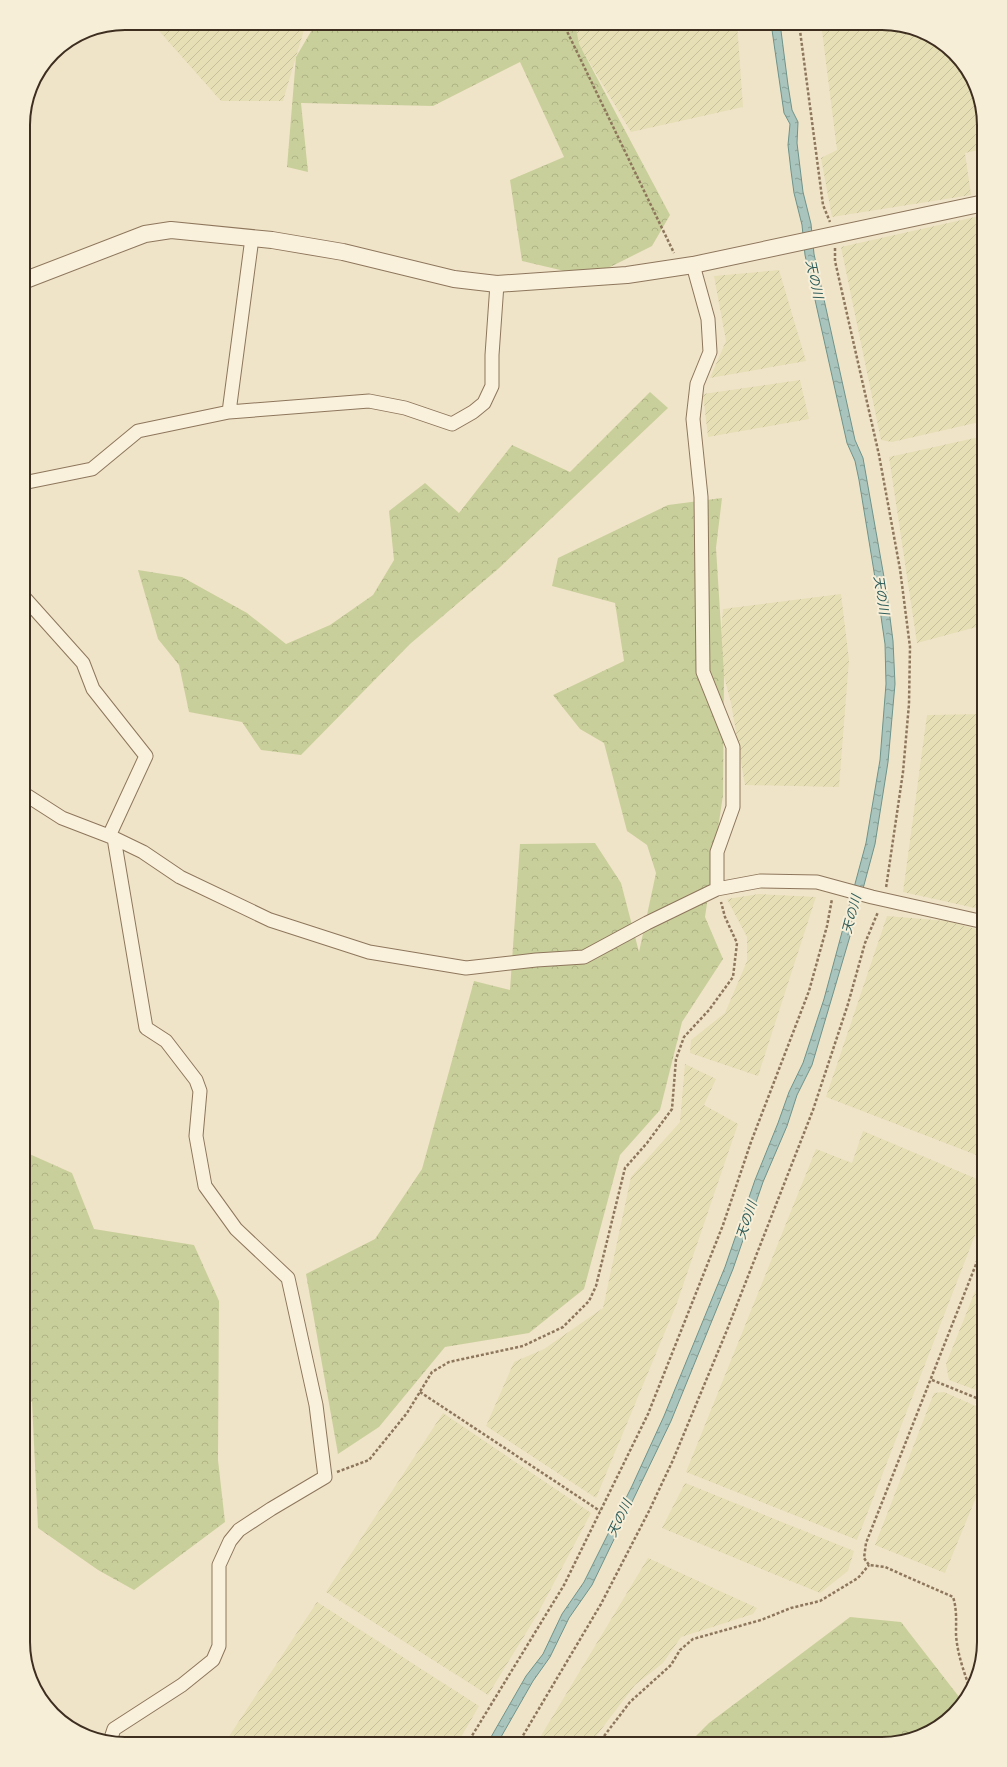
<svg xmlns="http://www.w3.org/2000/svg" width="1007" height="1767" font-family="'Roboto Serif','Noto Sans JP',serif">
<defs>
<pattern id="farmland-furrows" width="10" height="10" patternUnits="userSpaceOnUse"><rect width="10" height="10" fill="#e6deb5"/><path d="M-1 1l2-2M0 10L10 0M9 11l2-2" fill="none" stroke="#c6bf9b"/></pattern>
<pattern id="forest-crowns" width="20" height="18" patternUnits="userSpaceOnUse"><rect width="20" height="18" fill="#c9cf9b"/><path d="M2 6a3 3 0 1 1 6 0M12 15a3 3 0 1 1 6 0" fill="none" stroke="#aeb285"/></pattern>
<pattern id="water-ripples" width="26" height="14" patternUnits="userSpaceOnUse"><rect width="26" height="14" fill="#a9c4bc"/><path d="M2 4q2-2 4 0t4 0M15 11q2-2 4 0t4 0" fill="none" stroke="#8ba098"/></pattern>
</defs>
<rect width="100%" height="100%" fill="#f0e4c8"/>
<!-- farmland -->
<path fill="url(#farmland-furrows)" d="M152,23H306L283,101H221Z
M566,23H737L743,107L631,132Z
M821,23H889L939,40L974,80L984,125V149L965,153L971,195L832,217L821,158L837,150Z
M984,215V421L892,442L881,440L841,247Z
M779,270L806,361L710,378L726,341L714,276Z
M800,380L809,419L708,437L703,394Z
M984,436V625L917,643L889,457Z
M841,594L849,660L839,787L745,785L731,703L719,658L723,609Z
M984,714V910L903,892L927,715Z
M759,894L816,897L758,1076L690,1053L691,1040L725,1013L747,961V937L727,899Z
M887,916L947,921L984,931V1158L826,1097Z
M685,1064L716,1079L704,1105L738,1124L677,1303L596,1498L486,1426L514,1362L544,1349L603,1308L631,1177L680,1122Z
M863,1131L984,1182V1212L857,1540L686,1472L816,1149L852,1163Z
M984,1269V1393L949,1380L946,1364Z
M944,1392L980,1408L984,1412V1478L945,1573L875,1545L934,1393Z
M443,1413L591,1513L537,1615L488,1695L326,1592Z
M685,1483L854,1551L848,1571L820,1593L662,1528Z
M648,1558L757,1608L753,1614L681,1637L663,1663L635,1685L590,1744H536Z
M317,1602L479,1706L457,1744H224Z"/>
<!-- forest -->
<path fill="url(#forest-crowns)" d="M316,23H575L579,44L670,215L652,246L590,277L522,261L510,180L564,157L520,62L433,106L301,103L308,172L287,167L296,57Z
M650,392L668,408L498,569L410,644L301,755L261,750L242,722L189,712L179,665L158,639L138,570L182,577L247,613L286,644L330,625L373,595L394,560L389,511L425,483L459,513L512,445L570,472Z
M722,498L716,548L724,675L723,795L705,917L723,959L682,1022L660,1110L620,1155L584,1289L529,1333L445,1347L379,1427L338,1454L306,1274L375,1239L422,1169L474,981L510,990L520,844L595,843L621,883L639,952L656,873L647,845L627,831L604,743L580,729L553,695L624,661L615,603L552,586L558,558L668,505Z
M23,1149L25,1152L72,1173L94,1229L194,1245L219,1301L218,1460L225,1522L134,1590L98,1570L38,1528L32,1402L23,1397Z
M850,1617L901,1622L963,1702L927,1734L882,1744H688L709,1723Z"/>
<!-- water -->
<path fill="url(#water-ripples)" stroke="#6f938a" d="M771,23H780L788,85L792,110L798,122L797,143L803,192L811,224L814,254L855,440L863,458L887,594L893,641L895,684L888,762L875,844L853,926L812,1065L797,1095L787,1126L763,1182L733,1269L671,1421L592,1585L569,1618L550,1657L533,1681L497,1744H487L526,1676L543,1654L562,1614L584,1582L632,1486L664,1416L725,1267L755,1180L778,1123L789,1092L803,1063L824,999L866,843L880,760L886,684L885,644L878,596L859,480L855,461L847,443L805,255L802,225L794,193L791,171L788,145L790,124L784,113Z"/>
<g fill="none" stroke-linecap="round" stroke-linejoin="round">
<defs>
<path id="minor" d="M693,265L708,319L710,352L697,384L693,419L701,497L703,672L733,747V807L717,852V889
M229,412L369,401L405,408L452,424L473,412L484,403L492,386V355L497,284
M23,483L92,469L138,431L229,412L252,238
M23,596L83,663L93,689L146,756L109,836
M23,793L62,818L114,838L143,852L180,877L270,920L369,952L466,968L536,960L584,957L647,923L717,889L760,881L817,882L872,897L984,922
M110,1741L114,1729L182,1685L213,1660L219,1646V1565L230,1541L239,1530L271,1509L325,1477L316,1405L288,1278L236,1229L205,1186L196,1136L200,1091L196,1080L166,1041L146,1028L114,838"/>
<path id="tertiary" d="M23,281L145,234L171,230L272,240L343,252L454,279L497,284L627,275L693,265L984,203"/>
</defs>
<!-- minor casing -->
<use href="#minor" stroke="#8d765c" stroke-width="15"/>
<!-- tertiary casing -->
<use href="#tertiary" stroke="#8d765c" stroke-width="18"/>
<!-- path -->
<path stroke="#8d765c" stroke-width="2.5" stroke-dasharray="3 2" stroke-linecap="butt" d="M563,23L674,253
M799,23L823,205L830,222
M835,248V261L879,455L900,569L910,647L909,704L903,772L886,888
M932,1380L984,1401
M420,1392L600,1511
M337,1472L369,1460L407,1413L432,1372L449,1362L523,1346L563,1327L589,1301L596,1286L625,1168L647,1143L672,1109L676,1059L684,1037L709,1010L733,977L737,943L725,917L721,902
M970,1689C964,1672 957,1653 956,1634C956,1621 957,1609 953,1597L885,1567L869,1565L864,1558L866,1543L984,1244
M126,1737L138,1744
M467,1744L564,1585L648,1414L723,1225L751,1142L809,991L827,926L832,899
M518,1744L601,1604L649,1511L673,1460L727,1330L813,1110L848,1004L865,943L878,912
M598,1744L630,1702L671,1665L680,1650L693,1639L761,1620L791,1608L820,1601L858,1578L869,1565"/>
<!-- minor -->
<use href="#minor" stroke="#faf1dc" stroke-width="13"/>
<!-- tertiary -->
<use href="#tertiary" stroke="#faf1dc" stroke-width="16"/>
</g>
<g text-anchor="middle" stroke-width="4" stroke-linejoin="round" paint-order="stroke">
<!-- water labels -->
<g font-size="13" font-style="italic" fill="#2f5d5a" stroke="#f7eed8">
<text transform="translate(815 279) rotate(78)" y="5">天の川</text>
<text transform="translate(882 595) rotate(81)" y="5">天の川</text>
<text transform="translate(851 914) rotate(-75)" y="5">天の川</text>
<text transform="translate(746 1220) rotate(-71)" y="5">天の川</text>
<text transform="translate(619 1518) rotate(-64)" y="5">天の川</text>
</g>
</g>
<!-- crop -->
<path d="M0 0H1007V1767H0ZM125 30H882A95 95 0 0 1 977 125V1642A95 95 0 0 1 882 1737H125A95 95 0 0 1 30 1642V125A95 95 0 0 1 125 30Z" fill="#f7eed8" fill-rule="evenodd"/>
<path fill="none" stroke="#3d2e20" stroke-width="2" d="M125 30H882A95 95 0 0 1 977 125V1642A95 95 0 0 1 882 1737H125A95 95 0 0 1 30 1642V125A95 95 0 0 1 125 30Z"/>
</svg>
